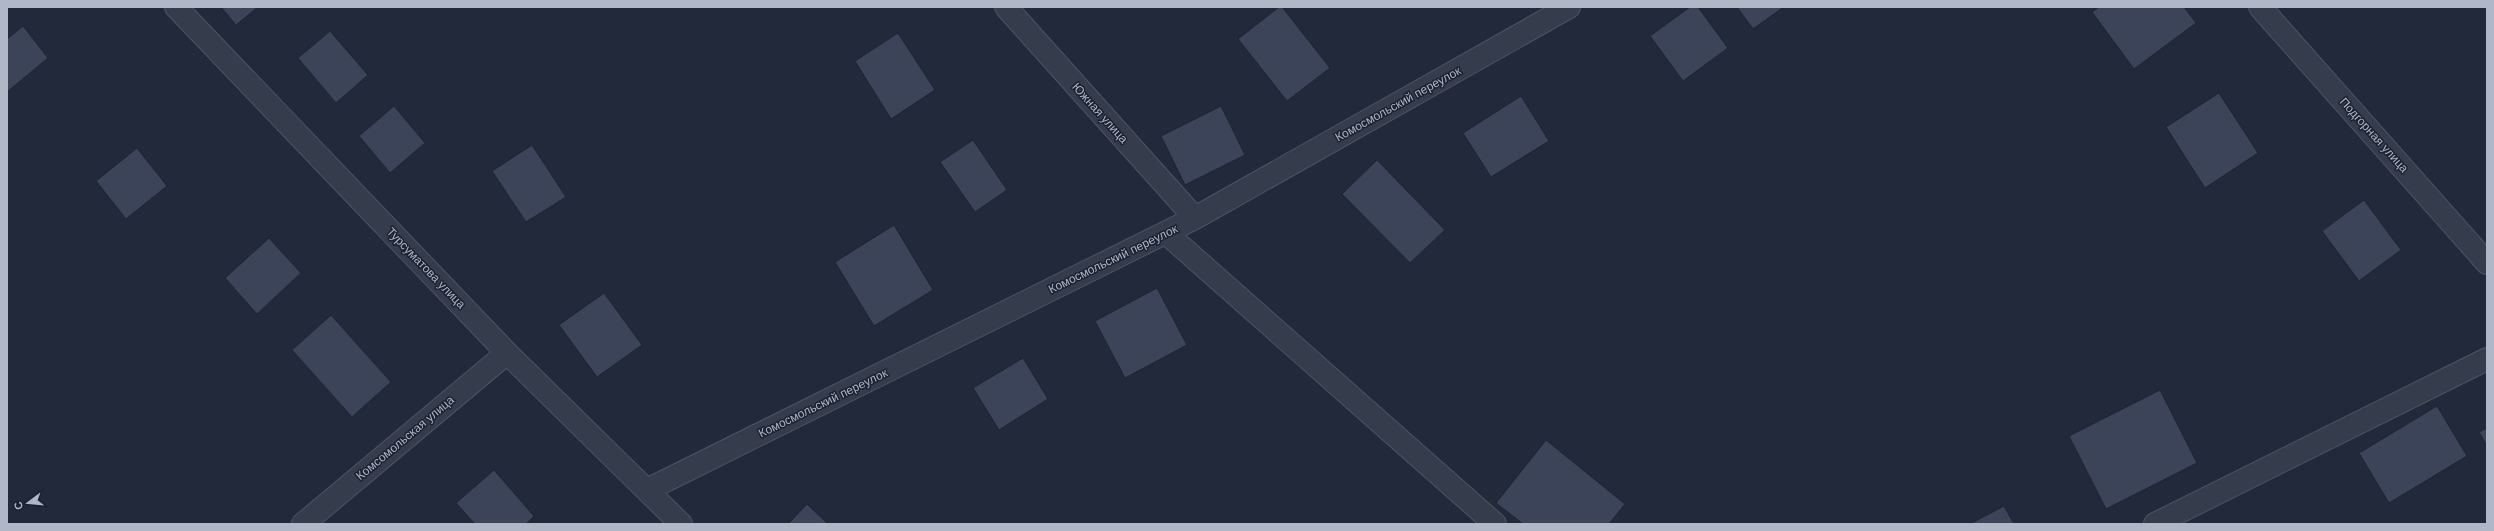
<svg xmlns="http://www.w3.org/2000/svg" width="2494" height="531" font-family="Helvetica,sans-serif">
<rect width="100%" height="100%" fill="#22293b"/>
<!-- building -->
<path fill="#3b4459" stroke="#1d2332" d="M221,7H258L236,25Z
M1279,7H1282L1330,68L1287,101L1238,39Z
M1690,7H1698L1728,48L1683,81L1650,36Z
M1737,7H1784L1753,29Z
M2099,7H2184L2196,23L2134,69L2092,12Z
M23,26L48,58L7,92V39Z
M330,31L368,75L336,103L298,58Z
M898,33L935,90L891,119L855,61Z
M2219,93L2258,153L2205,188L2166,127Z
M1521,96L1549,141L1491,177L1463,133Z
M394,106L425,143L390,173L359,136Z
M1221,106L1245,155L1185,185L1161,136Z
M973,140L1007,190L975,212L940,162Z
M532,145L566,197L526,222L492,171Z
M137,148L167,186L126,219L96,181Z
M1377,160L1445,230L1410,263L1342,194Z
M2364,200L2401,250L2359,281L2322,231Z
M894,225L933,290L874,326L835,262Z
M269,238L301,273L257,314L225,278Z
M1157,288L1187,345L1125,378L1095,321Z
M604,293L642,345L597,377L559,325Z
M331,315L391,382L352,417L292,350Z
M1023,358L1048,399L999,430L973,388Z
M2160,390L2197,463L2106,509L2069,436Z
M2437,406L2467,456L2389,503L2359,453Z
M2487,428V446L2479,432Z
M1546,440L1625,504L1609,524H1523L1496,503Z
M494,470L534,516L526,524H475L456,503Z
M807,504L828,524H788Z
M2004,506L2014,524H1970Z"/>
<g fill="none" stroke-linecap="round" stroke-linejoin="round">
<defs>
<path id="minor" d="M176,7L507,353L681,524
M1006,7L1195,218
M2260,7L2487,263
M1166,233L1495,524
M647,490L1195,218L1569,7
M303,524L507,353
M2155,524L2487,359"/>
</defs>
<!-- minor casing -->
<use href="#minor" stroke="#4d5463" stroke-width="24"/>
<!-- minor -->
<use href="#minor" stroke="#353c4b" stroke-width="22"/>
</g>
<g text-anchor="middle" stroke-width="3" stroke-linejoin="round" paint-order="stroke">
<!-- street labels -->
<g font-size="12" fill="#b0b7c7" stroke="#1b212f">
<text transform="translate(1398 104) rotate(-29)" y="4">Комосмольский переулок</text>
<text transform="translate(1100 113) rotate(48)" y="4">Южная улица</text>
<text transform="translate(2374 135) rotate(48)" y="4">Подгорная улица</text>
<text transform="translate(1113 259) rotate(-26)" y="4">Комосмольский переулок</text>
<text transform="translate(426 268) rotate(46)" y="4">Турсуматова улица</text>
<text transform="translate(823 403) rotate(-26)" y="4">Комосмольский переулок</text>
<text transform="translate(405 438) rotate(-40)" y="4">Комсомольская улица</text>
</g>
</g>
<!-- border -->
<rect width="2494" height="531" fill="none" stroke="#b0b7c7" stroke-width="16"/>
<!-- north arrow -->
<g transform="translate(28 503) rotate(254)" stroke="#1b212f" stroke-width="3" paint-order="stroke">
<path d="M0-3L7 15L0 10L-7 15Z" fill="#b0b7c7"/>
<text y="-6" font-size="11" font-weight="bold" text-anchor="middle" fill="#b0b7c7">С</text>
</g>
</svg>
